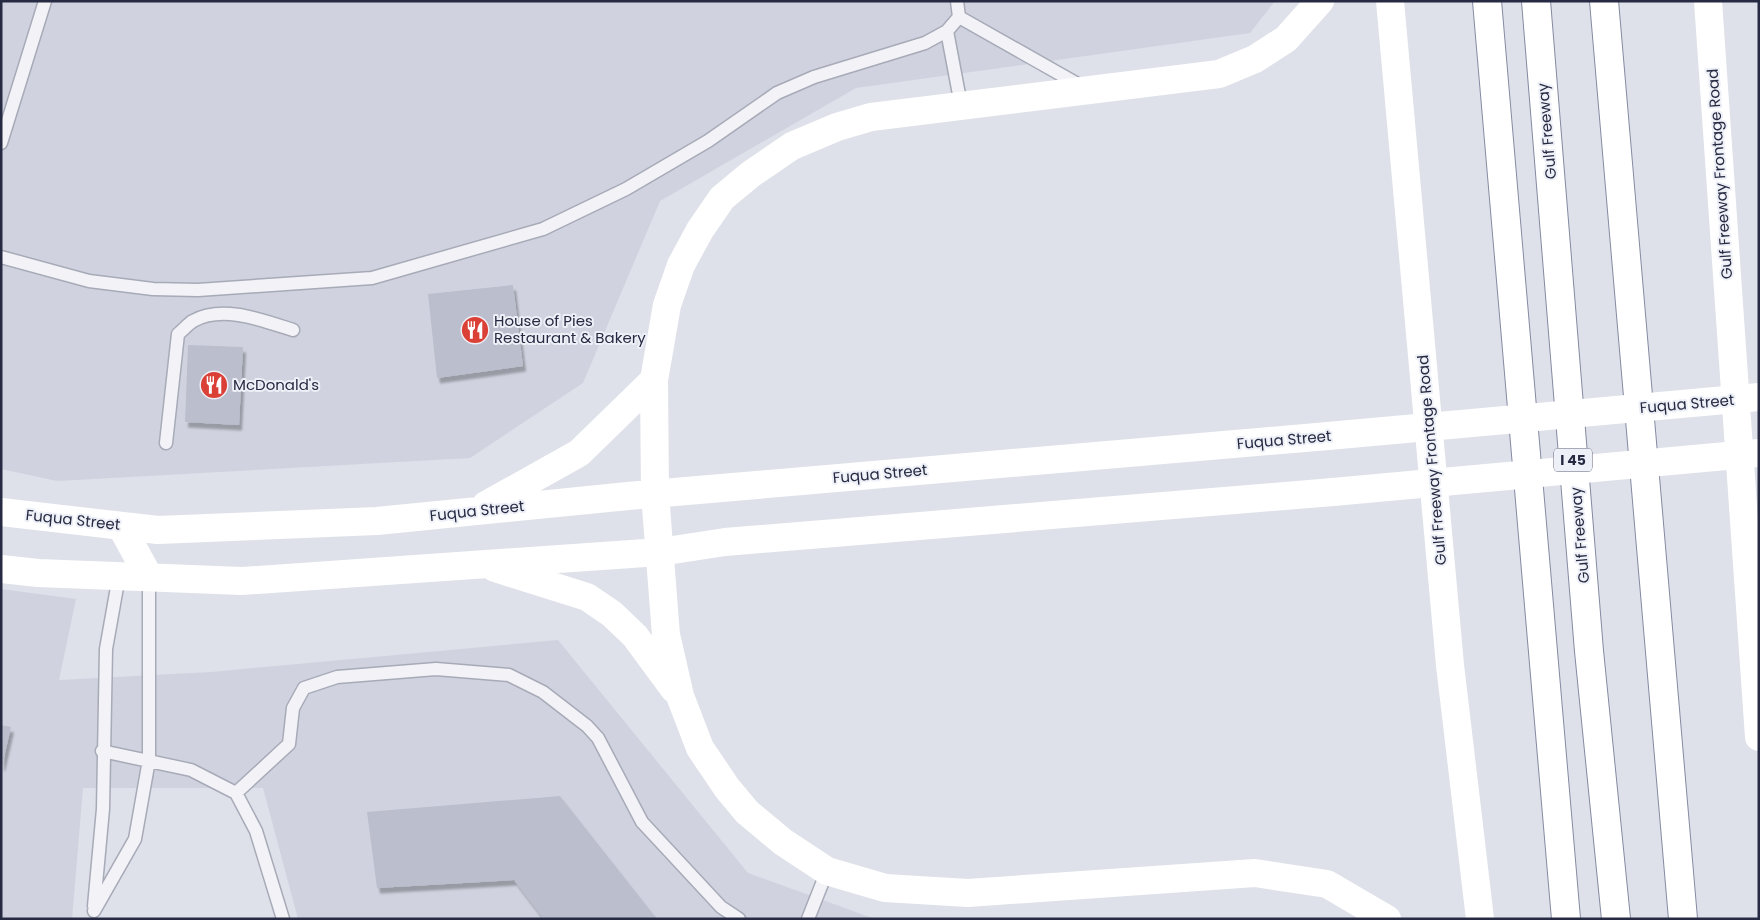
<svg xmlns="http://www.w3.org/2000/svg" width="1760" height="920" font-family="Poppins,sans-serif">
<defs>
<filter id="shadow"><feDropShadow dx="3" dy="5.5" stdDeviation="1" flood-color="#0004"/></filter>
</defs>
<rect width="100%" height="100%" fill="#dee1e9"/>
<!-- built -->
<path fill="#d0d3df" d="M1,1H1275L1250,33L856,88L660,201L583,383L470,458L57,481L1,469Z
M1,589L76,599L59,680L211,672L558,640L748,873L875,919H298L263,788H83L72,919H1Z"/>
<!-- building -->
<path fill="#bbbecd" filter="url(#shadow)" d="M513,285L523,366L437,378L428,294Z
M188,345L243,347L239,425L185,422Z
M1,725L11,727L2,766L1,765Z
M560,796L657,919H544L514,880L377,888L367,812Z"/>
<g fill="none" stroke-linecap="round" stroke-linejoin="round">
<defs>
<path id="lane" d="M959,17L1081,86
M947,31L961,105
M1,143L45,1
M1,257L89,281L153,289L198,290L372,278L543,229L626,189L708,141L777,93L814,77L925,43L947,31L959,17L957,1
M166,443L178,334C183,330 188,324 193,321C223,304 264,321 293,330
M102,751L191,770L236,793L256,831L283,919
M236,793L289,744L293,708L304,688L337,677L436,669L509,675L543,692L587,726L598,738L642,822L721,907L739,919
M94,906L103,809L106,649L119,576
M94,911L135,839L149,760V577
M808,919L827,871"/>
<path id="highway" d="M1487,1L1566,919
M1536,1L1589,651L1616,919
M1604,1L1683,919"/>
</defs>
<!-- lane casing -->
<use href="#lane" stroke="#a7aab7" stroke-width="15"/>
<!-- highway casing -->
<use href="#highway" stroke="#848aa1" stroke-width="30"/>
<!-- lane -->
<use href="#lane" stroke="#f2f2f7" stroke-width="12"/>
<!-- secondary -->
<path stroke="#fff" stroke-width="28" d="M1320,1L1286,39L1255,59L1219,74L871,117L837,127L792,146L751,174L722,198L700,230L681,265L667,305L654,380L655,494L666,635L680,696L700,748L727,788L747,812L783,842L827,871L885,888L968,893L1255,873L1327,884L1387,919
M1390,1L1450,665L1480,919
M1708,1L1759,737
M486,505L579,453L654,380
M1,512L158,530L377,521L628,496L1328,436
M121,526L149,577
M495,568L587,597L612,614L635,636L674,689
M1,569L38,573L242,581L660,552L725,542L1333,492"/>
<!-- highway -->
<use href="#highway" stroke="#fff" stroke-width="28"/>
<!-- secondary-bridge -->
<path stroke="#fff" stroke-width="28" d="M1328,436L1759,397
M1333,492L1759,453"/>
</g>
<!-- icons -->
<defs>
<symbol id="restaurant-disc" viewBox="-11 -11 22 22"><circle r="9.5" fill="#db4037" stroke="#eef0f7"/><path d="M-5-6h1v4h1v-4h1v4h1v-4h1v5L-1.5 .5V6h-2V.5L-5-1ZM5-6V6H3V1.5H1.5Q1.5-4 5-6Z" fill="#fff"/></symbol>
</defs>
<g fill-rule="evenodd">
<use href="#restaurant-disc" x="459" y="314" width="32" height="32"/>
<use href="#restaurant-disc" x="198" y="369" width="32" height="32"/>
</g>
<g text-anchor="middle" stroke-width="4" stroke-linejoin="round" paint-order="stroke">
<!-- shield labels -->
<rect fill="#eef0f7" stroke="#626578" stroke-width="1" x="1554" y="448.5" width="38" height="23" rx="4"/>
<g font-size="14" font-weight="bold" fill="#262a42">
<text x="1573" y="465">I 45</text>
</g>
<!-- street labels -->
<g font-size="15" fill="#262a42" stroke="#eef0f7">
<text transform="translate(1547 131) rotate(-95)" y="5">Gulf Freeway</text>
<text transform="translate(1720 174) rotate(-94)" y="5">Gulf Freeway Frontage Road</text>
<text transform="translate(1687 404) rotate(-5)" y="5">Fuqua Street</text>
<text transform="translate(1284 440) rotate(-5)" y="5">Fuqua Street</text>
<text transform="translate(1432 460) rotate(-95)" y="5">Gulf Freeway Frontage Road</text>
<text transform="translate(880 474) rotate(-5)" y="5">Fuqua Street</text>
<text transform="translate(477 511) rotate(-6)" y="5">Fuqua Street</text>
<text transform="translate(73 520) rotate(6)" y="5">Fuqua Street</text>
<text transform="translate(1580 535) rotate(-95)" y="5">Gulf Freeway</text>
</g>
<!-- poi labels -->
<g font-size="15" fill="#262a42" stroke="#eef0f7" text-anchor="start">
<text x="494" y="326">House of Pies<tspan x="494" dy="17">Restaurant &amp; Bakery</tspan></text>
<text x="233" y="390">McDonald's</text>
</g>
</g>
<!-- border -->
<rect width="1760" height="920" fill="none" stroke="#262a42" stroke-width="5"/>
</svg>
